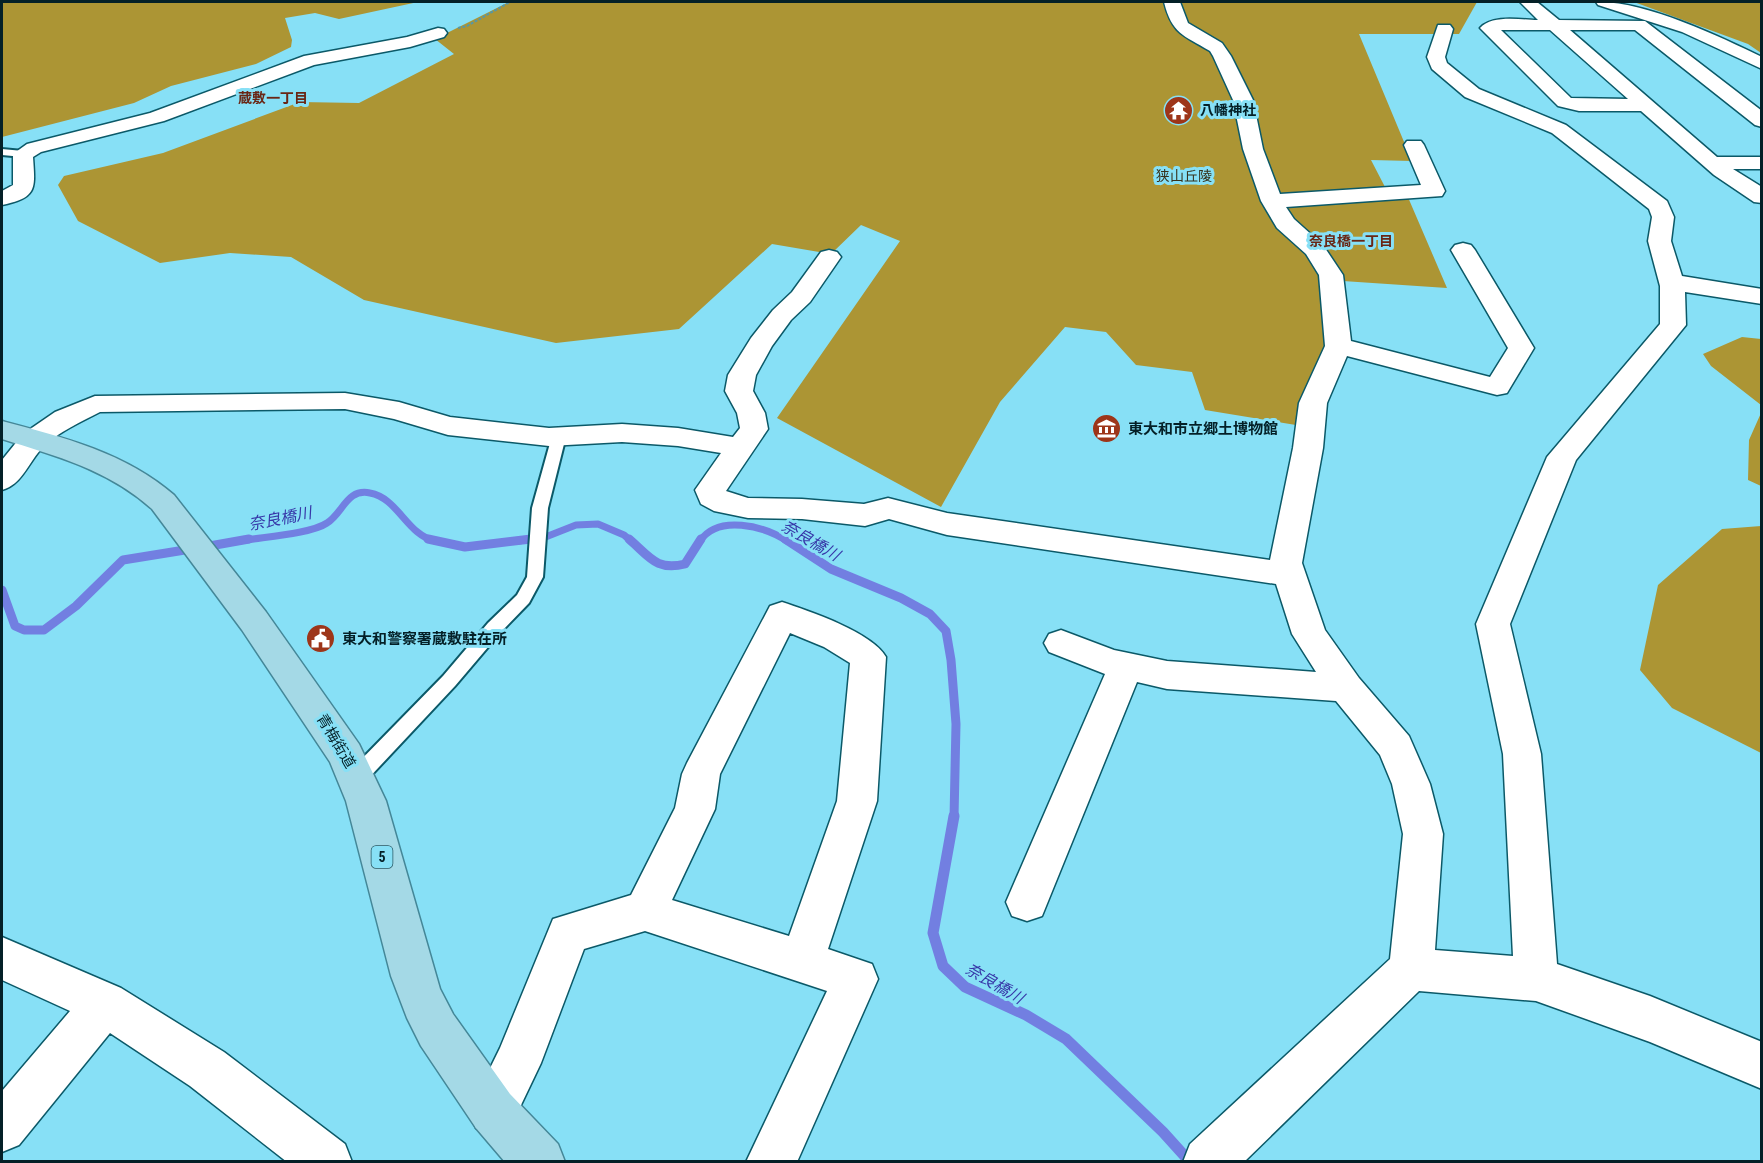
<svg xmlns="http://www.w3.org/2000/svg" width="1763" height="1163" font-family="'Roboto Condensed','Noto Sans JP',sans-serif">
<rect width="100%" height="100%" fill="#87e0f6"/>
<!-- forest -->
<path fill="#ac9534" d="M2,2H418L339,19L315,13L285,18L292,40L291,47L256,64L171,86L134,103L2,137Z
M509,2H1477L1459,34H1359L1412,161L1371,160L1385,187L1404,188L1447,288L1328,280V344L1302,426L1205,410L1192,372L1136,365L1106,332L1065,327L1000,402L941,507L777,418L900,241L861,225L831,254L772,244L679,329L556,343L364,300L291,257L230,253L160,263L78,221L58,185L64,176L163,153L300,102L359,103L454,54L435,39Z
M1634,2H1761V53L1748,44Z
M1742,337L1761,339V405L1711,366L1703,354Z
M1761,413V486L1748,480L1749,440Z
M1761,526H1762L1761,753L1672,708L1640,670L1658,585L1722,529Z"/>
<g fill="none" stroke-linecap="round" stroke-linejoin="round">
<!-- stream-far2 -->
<path stroke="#727fe1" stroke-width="7" d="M240,541C261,537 311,534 327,523C343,513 347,488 370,493C398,498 407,535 435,541
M518,541L543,538L576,525L598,524L624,535L631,541
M700,541C718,514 764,526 787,541"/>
<!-- stream-far1 -->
<path stroke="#727fe1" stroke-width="9" d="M428,539L465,547L531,539
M629,539C650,557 656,571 685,564L701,539
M785,539L831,569L901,598L930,614L946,631L951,660L956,724L954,818
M204,547L249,539
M2,590L15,626L24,630H44L76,606L123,560L191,549"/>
<!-- stream -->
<path stroke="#727fe1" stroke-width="11" d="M954,816L933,933L943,966L965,987L1026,1015L1066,1039L1163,1132L1190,1162"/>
<defs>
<path id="service" d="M2,149L23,151L28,154L23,157L2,155Z
M559,431L566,436L548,508L543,577L529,603L500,633L455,686L364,783L357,785L350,783L347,777L350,771L443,676L488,623L517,595L527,577L532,508L552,436Z"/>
<path id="minor" d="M1164,2H1180L1188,23L1222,43L1231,56L1253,100L1263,149L1280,194L1421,185L1404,145L1407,141H1421L1424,145L1445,191L1442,196L1286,207L1294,219L1323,245L1343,275L1351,341L1490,377L1508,348L1451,250L1455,245L1463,243L1471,245L1475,250L1534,348L1507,393L1497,395L1347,356L1327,403L1323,448L1302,563L1325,630L1359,678L1409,736L1430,784L1443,834L1435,950L1513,956L1503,754L1476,624L1547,457L1660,324V286L1648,241L1652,217L1649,209L1552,133L1465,97L1432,69L1427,57L1438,25H1450L1453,29L1445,57L1447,63L1479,89L1566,125L1667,201L1674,217L1671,241L1682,276L1762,289V304L1685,292L1686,325L1576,460L1510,624L1541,754L1557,964L1650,996L1762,1042V1089L1650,1042L1536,1001L1419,991L1244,1162H1183L1190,1144L1390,959L1403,834L1392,784L1380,755L1336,701L1167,689L1137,682L1042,916L1027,921L1012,916L1006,902L1105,674L1049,652L1044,643L1049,634L1061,630L1114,650L1167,661L1316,672L1292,634L1276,584L947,535L889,519L865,526L802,519L748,518L714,511L701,504L695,490L721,453L678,446L622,442L549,446L448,435L394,419L345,409L100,412C81,422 58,432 43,447C29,461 22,485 2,490V460L23,434L55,412L95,396L345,393L399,402L450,417L549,428L622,424L678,428L733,437L740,428L737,413L725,391L728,375L751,338L773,310L792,292L821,252L829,250L837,252L841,257L810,302L791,320L772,346L756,375L753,391L765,413L768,429L726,491L748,498L802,499L864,504L888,498L947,513L1270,560L1293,448L1299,403L1325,346L1319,275L1306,254L1277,228L1261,201L1243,149L1233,100L1213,56L1210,51C1183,35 1172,34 1164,2Z
M1520,2H1537L1559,20L1645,21L1762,111V127L1755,125L1635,30H1570L1717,157H1762V169H1733L1762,187V203L1754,202L1714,175L1641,111H1579L1558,106L1480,28C1492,14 1522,20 1538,20ZM1501,30H1550L1628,99L1571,98Z
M438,28L444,29L447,33L444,37L410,47L314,65L164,121L41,152L33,157C35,188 38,198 2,205V191L13,185V154L27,144L150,113L304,56L407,37Z
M782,602C809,611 872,632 886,657L877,801L828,949L872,964L878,979L797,1162H746L827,991L645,931L584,949L541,1063L510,1128L493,1135L476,1128L469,1111L500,1048L553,919L631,895L675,808L682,774L687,763L770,606ZM790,633L824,647L850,663L837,801L789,936L672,900L715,809L720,774Z
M2,937L121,988L224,1052L345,1144L352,1162H287L190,1086L110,1033L19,1145L2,1152V1091L70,1011L2,980Z"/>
<path id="tertiary" d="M1596,2C1643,0 1719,36 1762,57V69L1682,32L1598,5Z"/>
<path id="primary" d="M2,421C63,437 126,453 174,495L266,612L359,744L386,801L440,989L453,1014L510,1094L558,1144L565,1162H505L476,1128L421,1046L407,1018L391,976L346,801L330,762L242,630L152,509C109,470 56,456 2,439Z"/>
</defs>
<!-- service casing -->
<use href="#service" stroke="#0b5968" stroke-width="4"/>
<!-- minor casing -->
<use href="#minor" stroke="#0b5968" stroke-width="3"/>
<!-- tertiary casing -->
<use href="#tertiary" stroke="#0b5968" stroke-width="3"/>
<!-- primary casing -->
<use href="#primary" stroke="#448798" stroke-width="3"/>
<!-- path -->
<path stroke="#5597a7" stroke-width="2" stroke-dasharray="3 1.5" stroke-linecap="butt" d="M458,28L467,26L510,2"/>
<!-- service -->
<use href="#service" fill="#fff" fill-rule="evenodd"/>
<!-- minor -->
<use href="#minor" fill="#fff" fill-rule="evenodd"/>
<!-- tertiary -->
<use href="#tertiary" fill="#fff" fill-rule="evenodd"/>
<!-- primary -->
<use href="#primary" fill="#a4d9e6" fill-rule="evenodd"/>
</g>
<!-- icons -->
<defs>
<symbol id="temple-disc" viewBox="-11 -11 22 22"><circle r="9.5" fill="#9d3519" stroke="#87e0f6"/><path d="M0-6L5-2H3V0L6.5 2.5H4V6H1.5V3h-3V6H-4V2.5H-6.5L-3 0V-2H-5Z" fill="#fff"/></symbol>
<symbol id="museum-disc" viewBox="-11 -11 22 22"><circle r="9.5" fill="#9d3519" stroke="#87e0f6"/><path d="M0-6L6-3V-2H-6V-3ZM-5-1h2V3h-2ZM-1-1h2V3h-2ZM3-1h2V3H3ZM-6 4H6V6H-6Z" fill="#fff"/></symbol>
<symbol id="civic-disc" viewBox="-11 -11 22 22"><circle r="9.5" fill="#9d3519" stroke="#87e0f6"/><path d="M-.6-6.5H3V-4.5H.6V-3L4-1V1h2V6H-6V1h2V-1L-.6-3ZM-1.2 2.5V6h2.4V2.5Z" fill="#fff"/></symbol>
</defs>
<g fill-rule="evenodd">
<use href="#temple-disc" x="1162" y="94" width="33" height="33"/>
<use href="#museum-disc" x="1090" y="412" width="33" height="33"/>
<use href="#civic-disc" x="304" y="622" width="33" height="33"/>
</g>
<g text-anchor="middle" stroke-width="6" stroke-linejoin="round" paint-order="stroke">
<!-- far-neighbourhood labels -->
<g font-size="14" font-weight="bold" fill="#692615" stroke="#87e0f6">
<text x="273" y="103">蔵敷一丁目</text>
<text x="1351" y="246">奈良橋一丁目</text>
</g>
<!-- far-poi labels -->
<g font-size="14" font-weight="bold" fill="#042027" stroke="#87e0f6" text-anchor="start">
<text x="1200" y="115">八幡神社</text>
</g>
<!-- far-park labels -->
<g font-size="14" fill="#37321c" stroke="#87e0f6">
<text x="1184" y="181">狭山丘陵</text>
</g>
<!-- shield labels -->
<rect fill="#87e0f6" stroke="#2b5a65" stroke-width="1.5" x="371.5" y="846" width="21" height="22" rx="4.5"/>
<g font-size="14" font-weight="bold" fill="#042027">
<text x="382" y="862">5</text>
</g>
<!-- poi labels -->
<g font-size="15" font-weight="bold" fill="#042027" stroke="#87e0f6" text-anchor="start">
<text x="1128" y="434">東大和市立郷土博物館</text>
<text x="342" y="644">東大和警察署蔵敷駐在所</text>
</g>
<!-- street labels -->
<g font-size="15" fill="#042027" stroke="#87e0f6">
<text transform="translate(336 741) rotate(59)" y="5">青梅街道</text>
</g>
<!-- water labels -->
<g font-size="16" font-style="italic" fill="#3737a8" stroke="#87e0f6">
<text transform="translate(280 518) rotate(-11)" y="6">奈良橋川</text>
<text transform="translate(811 540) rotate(30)" y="6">奈良橋川</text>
<text transform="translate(995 983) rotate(30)" y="6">奈良橋川</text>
</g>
</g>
<!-- border -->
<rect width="1763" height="1163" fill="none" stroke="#042027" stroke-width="6"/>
</svg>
